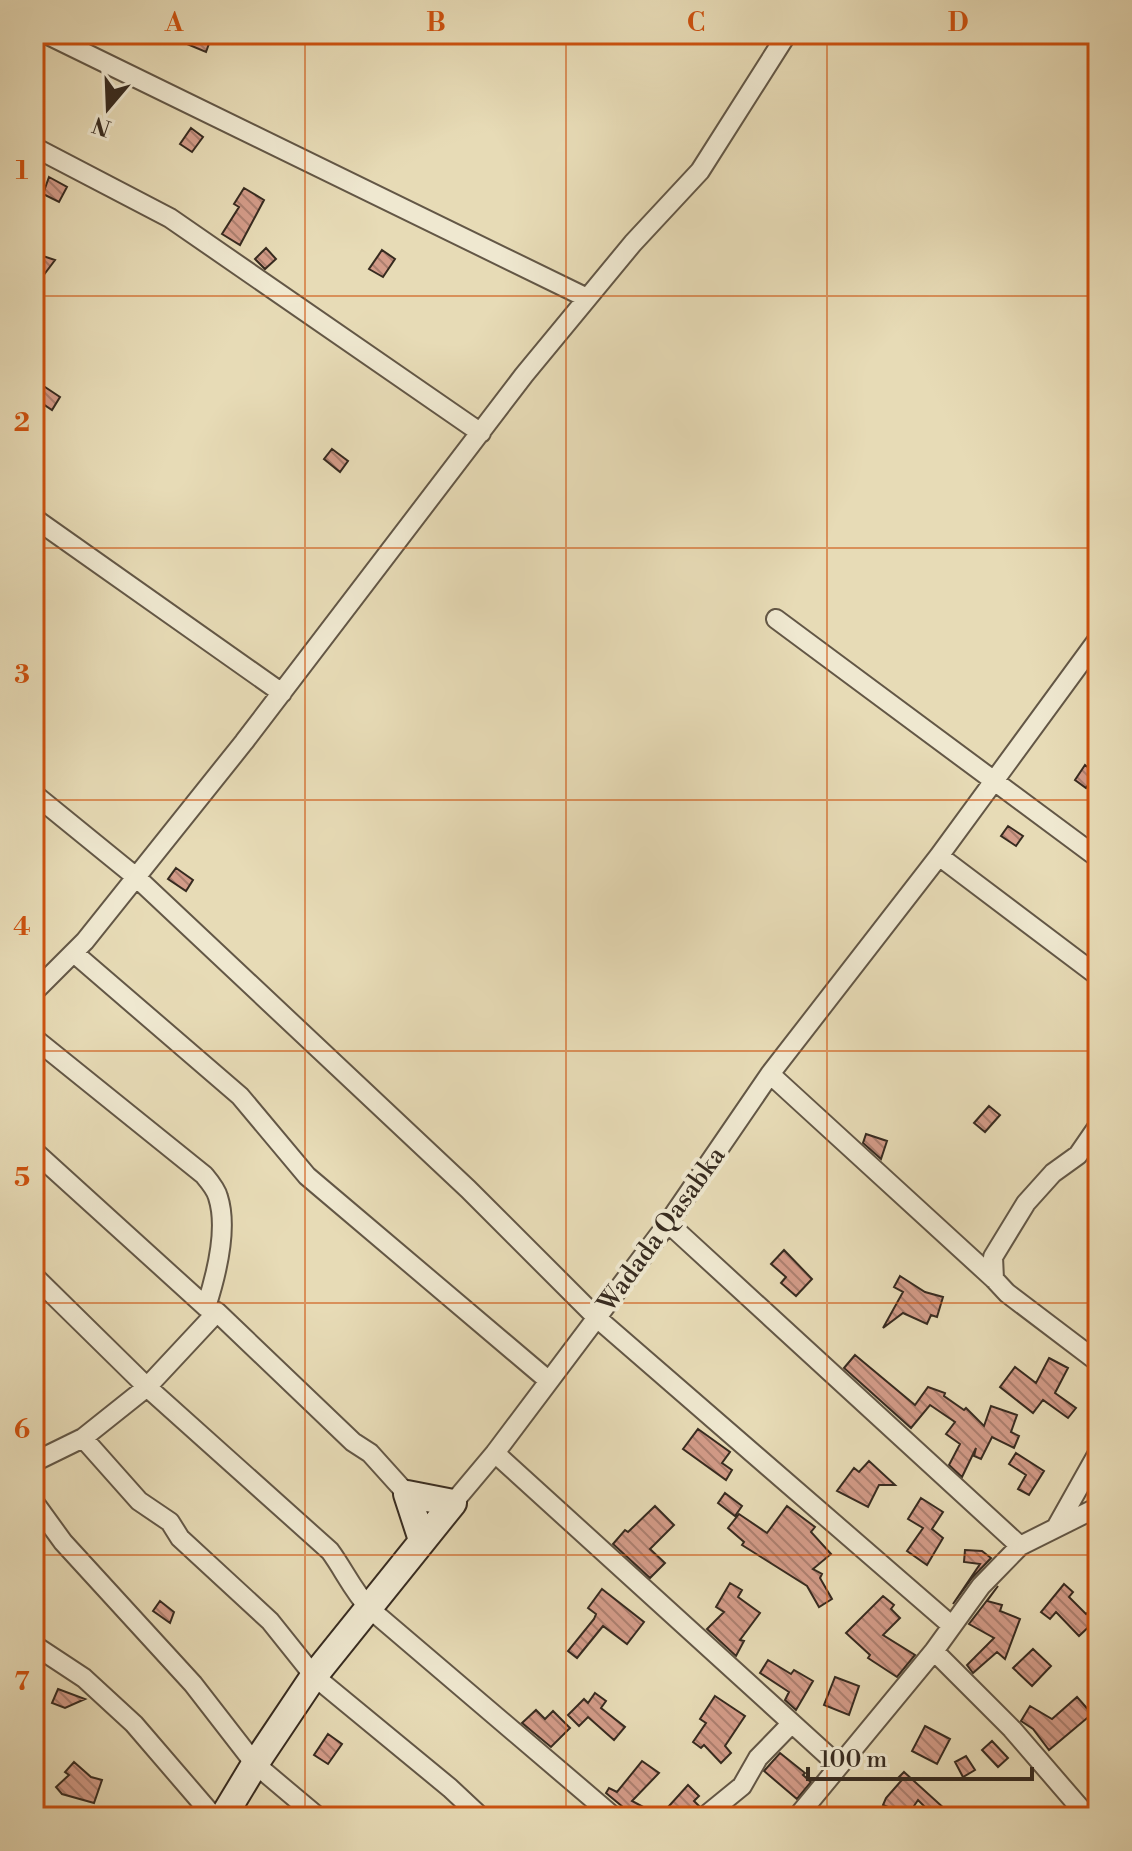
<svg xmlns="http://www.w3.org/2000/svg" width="1132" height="1851" font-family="'Libre Bodoni',serif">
<defs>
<pattern id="building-back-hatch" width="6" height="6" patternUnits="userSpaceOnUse" patternTransform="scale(2)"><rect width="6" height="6" fill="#d39b88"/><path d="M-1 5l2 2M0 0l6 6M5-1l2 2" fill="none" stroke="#ac7f6f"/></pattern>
</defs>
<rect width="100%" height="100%" fill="#e7dbb6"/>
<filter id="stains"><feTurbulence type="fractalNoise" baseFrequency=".0025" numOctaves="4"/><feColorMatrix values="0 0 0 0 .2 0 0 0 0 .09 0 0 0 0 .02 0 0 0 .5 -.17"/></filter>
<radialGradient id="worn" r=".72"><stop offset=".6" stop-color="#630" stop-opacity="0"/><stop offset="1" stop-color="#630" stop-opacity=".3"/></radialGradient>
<!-- building -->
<path fill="url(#building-back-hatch)" stroke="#372b20" stroke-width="2" d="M163,34H200L211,38L206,52Z
M191,128L203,137L192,152L180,144Z
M49,177L67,187L59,202L43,194Z
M244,188L264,200L240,245L222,234L239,207L234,204Z
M266,248L276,259L265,269L255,259Z
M382,250L395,259L383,277L369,269Z
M34,253L55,260L43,276L34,266Z
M42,385L60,397L52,410L34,398Z
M332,449L348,461L340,472L324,459Z
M1085,765L1096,774L1086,788L1075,780Z
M1008,826L1023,836L1016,846L1001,836Z
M176,868L193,880L186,891L168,879Z
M989,1106L1000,1115L985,1132L974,1123Z
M866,1134L887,1141L881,1159L863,1143Z
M784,1250L812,1279L796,1296L781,1283L786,1277L771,1264Z
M900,1276L925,1292L943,1297L937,1317L931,1315L927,1324L903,1313L883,1328L903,1292L894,1287Z
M855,1355L915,1405L928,1387L945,1393L944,1396L964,1410L966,1408L984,1426L991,1406L1017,1415L1011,1432L1019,1436L1014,1448L992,1437L981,1459L974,1456L976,1448L962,1477L949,1465L960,1444L946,1434L955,1422L930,1405L911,1428L844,1368Z
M1049,1358L1068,1368L1055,1393L1076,1408L1068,1418L1043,1400L1033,1413L1000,1387L1015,1367L1036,1383Z
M698,1429L730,1452L722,1463L732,1470L726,1480L683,1449Z
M1016,1453L1044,1471L1029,1495L1018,1489L1026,1475L1009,1464Z
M869,1461L895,1485H879L868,1507L837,1491L854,1468L859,1472Z
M725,1493L742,1506L735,1516L718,1503Z
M921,1498L943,1512L932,1529L943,1538L927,1565L907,1551L923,1528L908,1519Z
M655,1506L674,1525L650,1549L665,1563L650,1578L613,1544L625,1530L628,1532Z
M787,1506L815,1527L811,1532L831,1554L813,1569L822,1574L820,1578L832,1599L819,1607L807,1586L742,1545L744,1542L728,1528L739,1514L767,1533Z
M965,1550L982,1551L991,1558L972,1578L953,1604L980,1564L964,1562Z
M730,1583L742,1590L738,1597L760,1613L740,1640L744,1641L736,1656L707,1629L724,1612L716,1607Z
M1064,1584L1073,1592L1069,1597L1086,1614L1098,1604V1618L1079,1636L1056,1612L1050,1619L1041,1612Z
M998,1586L987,1601L1002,1605L1000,1611L1020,1619L1005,1659L997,1652L973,1673L967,1665L994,1638L969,1624Z
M602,1589L644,1622L627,1644L603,1626L577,1658L568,1651L594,1619L596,1614L588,1608Z
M883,1596L894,1605L891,1609L900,1618L883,1635L915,1655L897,1677L868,1658L870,1655L846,1633Z
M160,1601L174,1612L170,1623L153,1611Z
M1033,1649L1051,1666L1032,1686L1013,1668Z
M768,1660L791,1674L794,1670L813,1681L796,1710L785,1700L789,1692L760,1673Z
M835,1677L859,1686L849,1715L824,1705Z
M58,1689L85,1699L65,1708L52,1703Z
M595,1693L606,1701L601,1708L625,1727L614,1740L588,1717L579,1726L568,1715L584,1699L588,1703Z
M715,1696L745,1716L725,1746L731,1753L721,1763L704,1745L701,1748L693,1742L706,1723L700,1719Z
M1077,1697L1092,1714L1049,1750L1033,1729L1021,1721L1030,1706L1052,1719Z
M536,1710L545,1719L553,1711L570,1728L551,1747L522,1723Z
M925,1726L950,1739L937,1764L912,1751Z
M328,1734L342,1744L328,1764L314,1755Z
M992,1741L1008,1758L998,1767L982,1750Z
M780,1753L805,1773L803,1775L811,1782L797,1799L764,1771Z
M966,1756L975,1770L963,1777L955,1762Z
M642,1761L659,1773L632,1801L660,1816L688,1785L699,1796L694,1801L699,1806L692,1817H635L606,1793L609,1788L617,1792Z
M74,1762L91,1777L102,1780L94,1803L62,1794L56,1787L69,1775L65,1772Z
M904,1772L946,1810L939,1817H935L918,1800L908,1815L883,1805L886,1798L901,1781L898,1778Z"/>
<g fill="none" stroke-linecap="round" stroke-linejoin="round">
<defs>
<path id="street" d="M46,34L587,298
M34,147L170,218L481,433
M34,518L282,693
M776,619L1098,858
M34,794L136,877L468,1189L597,1318L951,1625
M939,856L1098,976
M74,953L240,1096L307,1176L549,1381
M34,992L85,941L244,742L524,375L633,243L700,171L787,34
M34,1038L204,1175C209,1181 216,1189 218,1197C228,1228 216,1276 206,1307L217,1312L353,1442L370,1453L407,1494
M770,1074L994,1279
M1098,1126L1078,1155L1053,1173L1026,1203L993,1257L994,1279L1007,1293L1098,1362
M34,1151L206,1307
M668,1223L1020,1546
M34,1276L147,1387L330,1551C344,1570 353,1591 370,1609L614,1817
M83,1438L139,1501L170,1522L180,1538L270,1621L314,1676L450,1788L481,1817
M495,1453L838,1765
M34,1462L83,1438L147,1387L217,1312
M34,1502L63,1542L193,1684L255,1764L318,1817
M453,1503L495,1453L668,1223L770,1074L939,856L1098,639
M1057,1526L1098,1453
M34,1645L84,1678L134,1724L214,1817
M934,1651L1012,1729L1088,1817
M704,1817L742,1786L758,1758L791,1724
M797,1817L934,1651L981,1586L1020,1546L1098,1507"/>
<path id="secondary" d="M223,1817L255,1764L314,1676L453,1503L407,1494L422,1540"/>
</defs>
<!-- street casing -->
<use href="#street" stroke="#635746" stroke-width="22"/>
<!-- secondary casing -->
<use href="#secondary" stroke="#372b20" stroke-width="30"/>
<!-- street -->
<use href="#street" stroke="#efe8d0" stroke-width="18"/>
<!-- secondary -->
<use href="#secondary" stroke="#efe8d0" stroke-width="26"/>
</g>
<!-- grid -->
<path fill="none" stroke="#cd520f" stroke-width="2" stroke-opacity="0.55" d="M305,34V1817M566,34V1817M827,34V1817M34,296H1098M34,548H1098M34,800H1098M34,1051H1098M34,1303H1098M34,1555H1098"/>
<g text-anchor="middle" stroke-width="8" stroke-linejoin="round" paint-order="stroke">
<!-- street labels -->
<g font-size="26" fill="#372b20" stroke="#efe8d0">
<text transform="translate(661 1229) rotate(-54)" y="9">Wadada Qasabka</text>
</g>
</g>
<!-- margin -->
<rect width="1132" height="1851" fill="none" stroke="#e7dbb6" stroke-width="88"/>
<!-- north arrow -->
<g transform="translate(108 108) rotate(199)" stroke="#efe8d0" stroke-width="6" paint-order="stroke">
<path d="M0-6L14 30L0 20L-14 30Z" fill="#372b20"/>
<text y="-12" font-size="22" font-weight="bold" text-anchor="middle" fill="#372b20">N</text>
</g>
<!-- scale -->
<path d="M808 1767v12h224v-12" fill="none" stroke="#372b20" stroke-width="4"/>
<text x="820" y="1767" font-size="24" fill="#372b20" stroke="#efe8d0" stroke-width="6" paint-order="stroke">100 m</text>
<rect x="44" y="44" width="1044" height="1763" fill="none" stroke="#cd520f" stroke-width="3"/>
<g font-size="26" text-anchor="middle" font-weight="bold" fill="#cd520f">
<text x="174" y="31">A</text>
<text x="436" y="31">B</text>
<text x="696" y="31">C</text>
<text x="958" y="31">D</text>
<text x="22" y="179">1</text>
<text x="22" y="431">2</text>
<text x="22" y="683">3</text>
<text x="22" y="935">4</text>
<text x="22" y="1186">5</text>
<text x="22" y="1438">6</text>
<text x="22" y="1690">7</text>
</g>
<rect width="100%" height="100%" filter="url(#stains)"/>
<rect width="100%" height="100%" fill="url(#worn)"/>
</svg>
